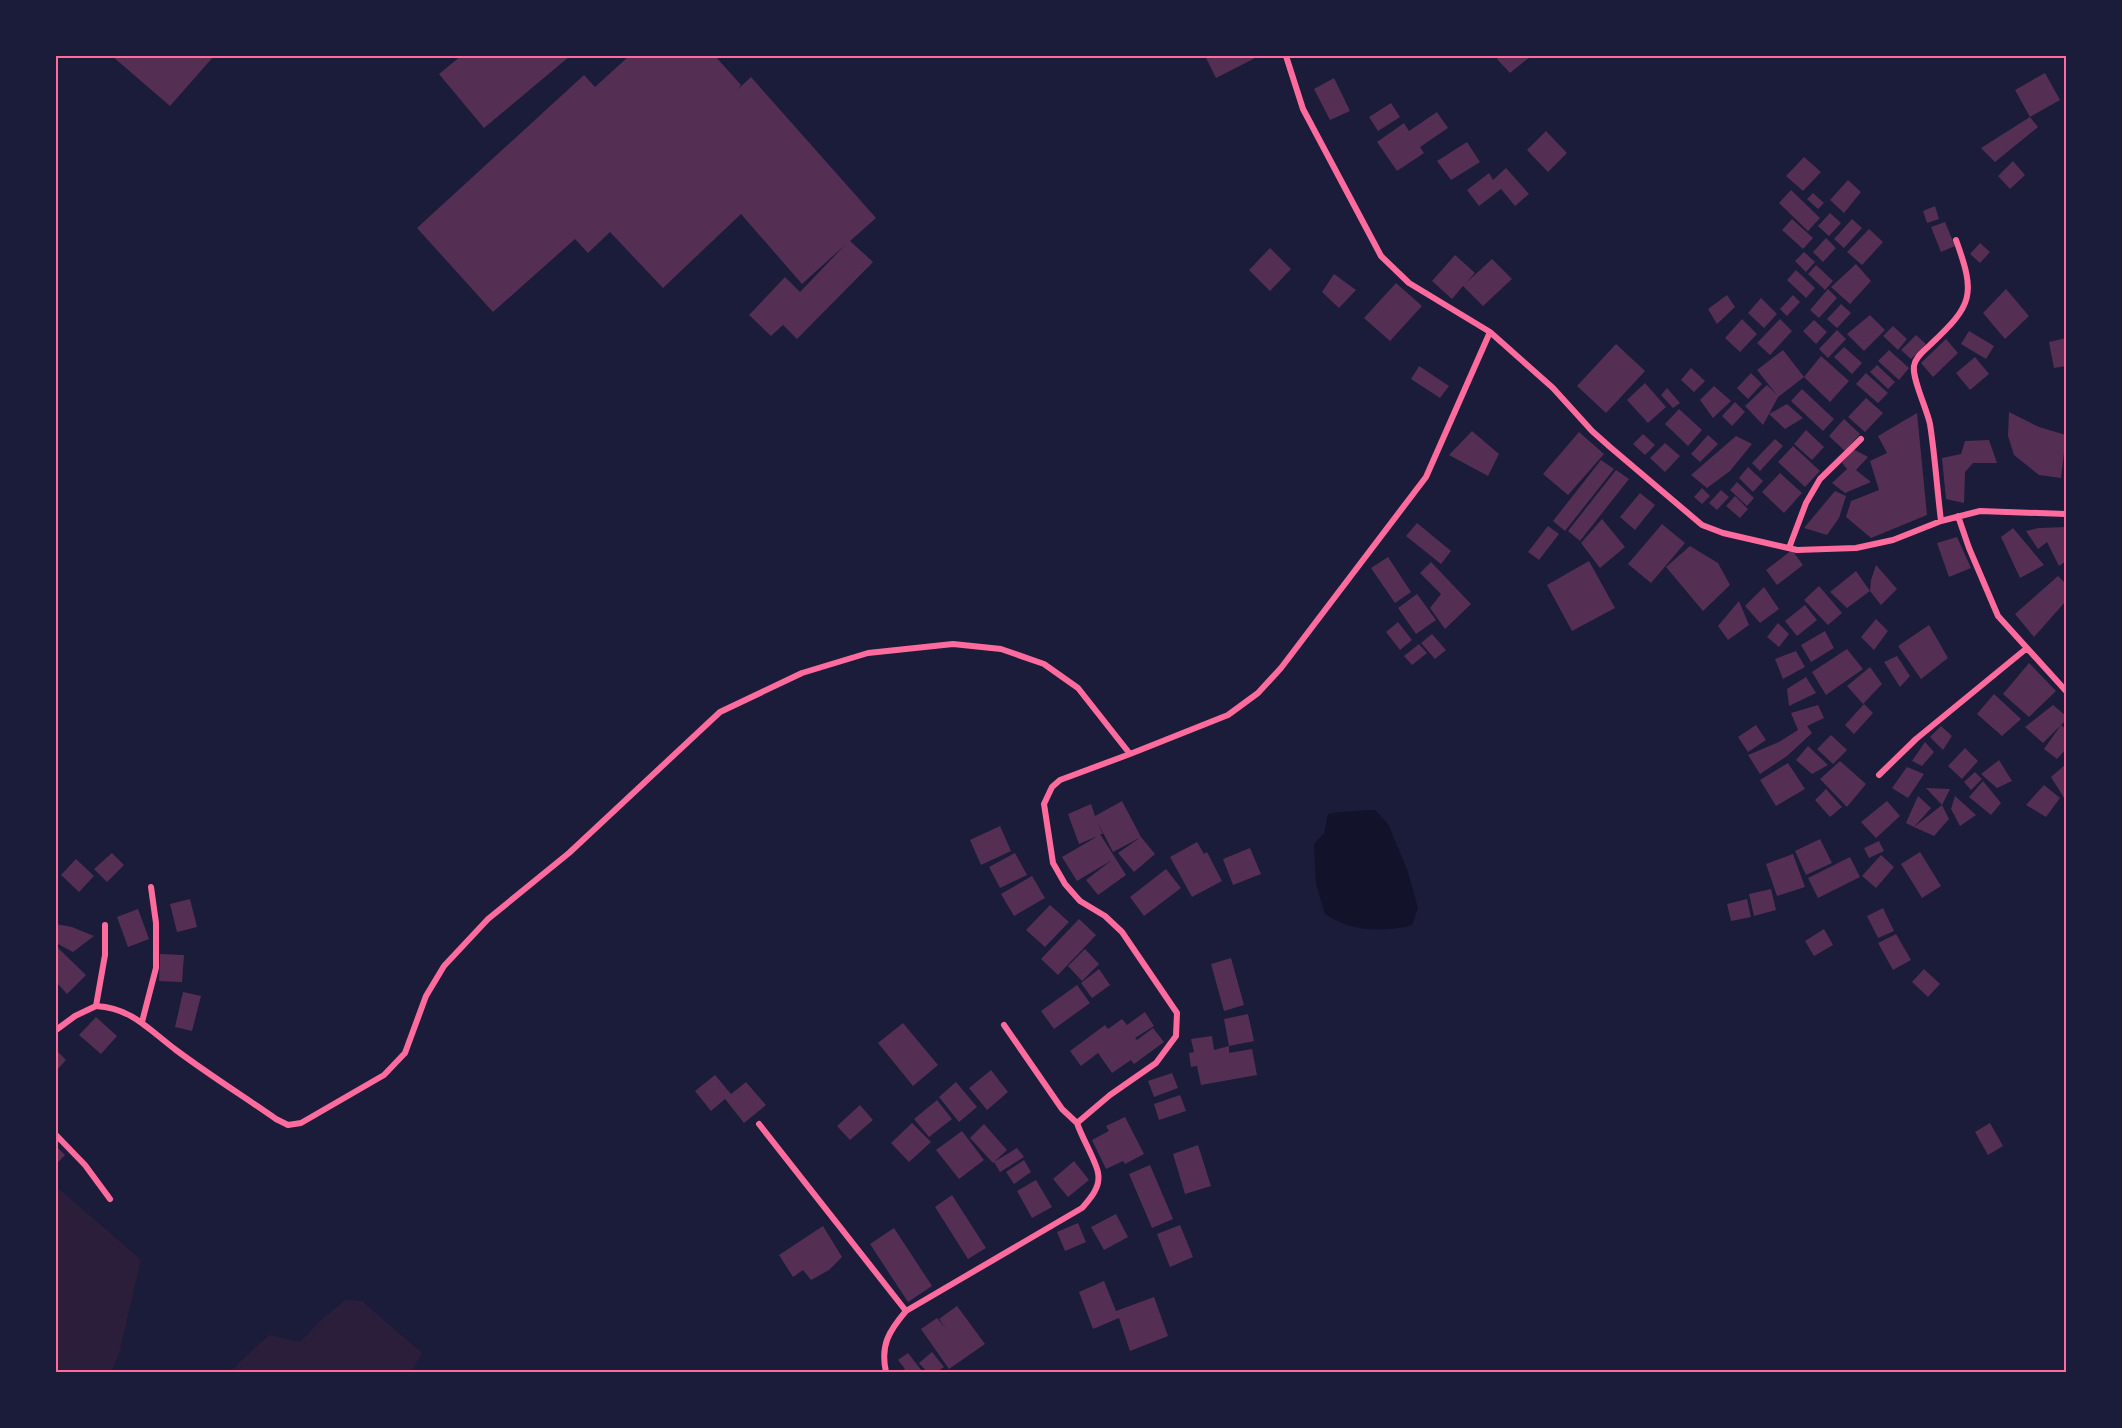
<svg xmlns="http://www.w3.org/2000/svg" width="2122" height="1428" font-family="'Crimson Pro',serif">
<rect width="100%" height="100%" fill="#1b1b3a"/>
<!-- green -->
<path fill="#2a1e3b" d="M56,1186L141,1260L119,1354L111,1372H56Z
M345,1300L362,1301L422,1353L411,1372H229L269,1335L300,1342L319,1322Z"/>
<!-- water -->
<path fill="#12122b" d="M1375,810L1388,824L1407,869L1418,908L1412,925C1394,931 1358,931 1342,923C1336,921 1330,917 1325,914L1316,884L1314,844L1324,833L1328,814L1338,812Z"/>
<!-- building -->
<path fill="#542f53" d="M112,56H214L170,106Z
M461,56H570L484,128L439,74Z
M629,56H715L741,85L737,90L751,77L876,218L850,241L873,262L797,339L783,325L771,336L749,315L785,277L800,292L845,245L802,284L741,214L663,288L610,232L588,253L575,239L493,312L417,228L584,75L595,87Z
M1205,56H1259L1216,78Z
M1501,56H1531L1510,73L1497,59Z
M2045,73L2060,100L2030,117L2015,90Z
M1334,78L1350,111L1330,120L1314,89Z
M1391,103L1400,117L1378,131L1369,117Z
M1437,112L1448,128L1420,147L1424,153L1397,171L1377,142L1404,123L1409,131Z
M2030,117L2038,127L1995,162L1981,148Z
M1546,131L1567,153L1548,172L1527,150Z
M1467,142L1480,162L1451,180L1437,161Z
M1804,157L1821,172L1803,191L1786,176Z
M2013,161L2025,175L2010,189L1998,176Z
M1506,168L1529,194L1515,206L1501,189L1479,206L1467,190L1489,173L1493,180Z
M1848,180L1861,192L1844,213L1830,200Z
M1791,190L1820,218L1808,231L1779,203Z
M1813,193L1824,203L1818,209L1807,199Z
M1935,206L1939,219L1927,223L1923,211Z
M1830,213L1841,223L1829,236L1818,226Z
M1792,219L1813,238L1803,249L1782,230Z
M1852,219L1862,228L1844,248L1834,239Z
M1945,222L1955,246L1941,252L1931,227Z
M1869,229L1883,242L1862,265L1847,252Z
M1826,238L1836,248L1823,262L1813,252Z
M1980,243L1990,252L1980,263L1970,254Z
M1270,248L1291,269L1270,291L1249,270Z
M1804,252L1815,262L1806,272L1795,261Z
M1455,255L1475,273L1466,283L1492,259L1512,279L1483,306L1463,286L1452,299L1432,281Z
M1856,264L1871,281L1850,304L1831,287Z
M1816,265L1833,281L1825,290L1808,274Z
M1796,270L1815,288L1806,298L1787,280Z
M1334,274L1356,290L1339,308L1322,292Z
M1396,283L1422,306L1390,341L1364,318Z
M1828,289L1837,298L1819,318L1810,310Z
M2006,289L2029,316L2005,339L1983,313Z
M1727,295L1735,307L1717,324L1708,309Z
M1793,295L1800,302L1787,316L1780,309Z
M1761,298L1777,314L1764,328L1748,313Z
M1841,304L1851,313L1837,328L1827,319Z
M1870,315L1885,330L1864,351L1847,334Z
M1742,319L1757,334L1740,352L1725,338Z
M1780,319L1792,331L1770,355L1757,343Z
M1814,320L1827,332L1816,344L1803,331Z
M1893,326L1907,339L1898,350L1883,336Z
M1837,330L1846,339L1828,358L1819,349Z
M1969,331L1994,346L1986,359L1961,344Z
M1916,335L1926,344L1911,359L1901,350Z
M2066,338V366L2054,368L2049,342Z
M1946,339L1958,353L1933,377L1921,363Z
M1616,344L1645,371L1606,413L1577,386Z
M1844,347L1862,363L1852,374L1834,357Z
M1783,350L1804,377L1778,397L1769,414L1787,404L1803,418L1785,429L1769,414L1763,425L1745,406L1767,385L1777,395L1757,370Z
M1889,350L1909,368L1899,380L1878,361Z
M1821,356L1849,381L1830,402L1804,377Z
M1975,357L1989,374L1970,390L1956,373Z
M1877,365L1895,382L1888,389L1870,372Z
M1419,366L1449,386L1440,398L1411,379Z
M1691,368L1705,381L1694,392L1681,380Z
M1751,373L1762,384L1748,399L1737,388Z
M1866,373L1888,393L1878,403L1856,384Z
M1645,383L1666,407L1648,423L1627,400Z
M1714,386L1731,401L1713,418L1700,400Z
M1667,388L1680,403L1673,408L1661,395Z
M1802,389L1834,419L1823,431L1791,401Z
M1866,398L1883,413L1865,432L1848,417Z
M1735,402L1745,412L1732,426L1722,416Z
M1679,409L1702,430L1688,446L1665,424Z
M2009,412L2039,427L2066,435L2061,478L2039,475L2014,455L2008,436Z
M1917,413L1927,515L1871,538L1846,517L1851,501L1879,490L1870,461L1887,453L1878,436Z
M1844,419L1860,434L1845,451L1829,436Z
M1806,430L1824,447L1812,460L1794,444Z
M1472,431L1499,454L1488,476L1449,455Z
M1579,432L1604,454L1568,495L1543,474Z
M1643,434L1655,445L1645,455L1633,444Z
M1708,435L1718,444L1700,462L1691,454Z
M1736,436L1752,444L1730,471L1707,488L1691,475Z
M1775,439L1783,446L1760,471L1752,463Z
M1989,440L1997,463H1973L1965,472L1964,503L1946,499L1942,458L1961,454L1965,441Z
M1665,443L1680,456L1665,472L1650,458Z
M1793,446L1820,471L1805,487L1778,462Z
M1853,449L1868,457L1856,470L1871,482L1845,493L1832,483L1847,469L1842,463Z
M1601,460L1614,469L1565,531L1553,521Z
M1748,467L1763,481L1753,492L1739,478Z
M1616,470L1629,479L1580,541L1568,531Z
M1780,473L1802,493L1784,513L1762,492Z
M1737,482L1754,498L1747,506L1730,490Z
M1702,488L1710,496L1702,504L1694,497Z
M1721,490L1729,497L1717,510L1709,503Z
M1835,491L1846,496L1839,518L1827,535L1804,528Z
M1640,493L1655,505L1635,530L1620,517Z
M1735,496L1748,509L1740,518L1726,506Z
M1602,519L1625,547L1600,568L1581,543Z
M1417,523L1451,551L1441,564L1406,536Z
M1662,524L1685,543L1651,583L1628,564Z
M1548,526L1559,534L1539,560L1528,552Z
M2066,527V561L2059,566L2047,542L2038,549L2026,531L2039,528Z
M2013,528L2044,565L2020,578L2001,537Z
M1957,537L1971,568L1949,577L1937,543Z
M1690,546L1718,563L1730,585L1703,611L1666,567Z
M1792,550L1803,565L1777,585L1766,570Z
M1388,557L1411,592L1395,603L1371,568Z
M1589,561L1615,608L1572,631L1547,585Z
M1431,562L1471,604L1445,629L1430,608L1441,594L1420,573Z
M1876,565L1897,589L1881,605L1870,591L1847,608L1830,592L1856,571L1870,591L1871,580Z
M2058,576L2066,584V601L2034,637L2015,614Z
M1819,586L1842,613L1828,625L1804,600Z
M1764,587L1779,609L1760,623L1745,606Z
M1417,594L1436,620L1416,634L1398,608Z
M1739,601L1749,625L1728,640L1718,626Z
M1805,605L1817,620L1797,636L1785,621Z
M1876,619L1888,631L1874,650L1861,637Z
M1398,622L1412,640L1400,650L1386,632Z
M1778,623L1789,634L1779,647L1767,637Z
M1929,625L1948,658L1921,679L1898,646Z
M1825,631L1834,648L1811,662L1801,645Z
M1432,634L1446,650L1435,659L1421,643Z
M1419,644L1427,653L1412,665L1404,656Z
M1847,649L1863,669L1826,695L1812,672Z
M1796,651L1805,667L1783,679L1775,659Z
M1897,656L1910,676L1900,687L1884,662Z
M2029,663L2056,691L2029,717L2003,694Z
M1870,667L1882,684L1863,704L1847,686Z
M1806,677L1816,693L1789,706L1787,689Z
M1994,694L2021,719L2002,736L1977,714Z
M1864,704L1873,713L1854,734L1845,725Z
M1818,705L1824,718L1807,726L1812,733L1787,756L1760,774L1748,755L1779,742L1798,730L1791,713Z
M2053,705L2066,716V720L2061,725L2066,729V749L2057,759L2044,749L2061,725L2043,743L2025,727Z
M1756,725L1766,740L1748,752L1738,737Z
M1941,726L1952,736L1943,750L1930,737Z
M1831,735L1847,750L1833,764L1817,749Z
M1925,742L1934,752L1922,766L1912,761Z
M1808,746L1828,765L1812,774L1796,760Z
M1965,748L1978,761L1962,779L1948,766Z
M1999,760L2012,781L1997,788L1981,774Z
M1840,761L1866,784L1847,807L1820,779Z
M1788,763L1805,789L1776,806L1760,780Z
M2066,764V801L2051,777Z
M1907,767L1924,774L1908,798L1892,788Z
M1975,772L1982,779L1971,790L1964,782Z
M1983,781L2001,803L1991,815L1969,797Z
M2044,785L2060,798L2046,817L2026,805Z
M1926,788L1950,789L1942,805Z
M1826,789L1842,807L1830,817L1815,800Z
M1918,796L1931,808L1914,827L1906,823Z
M1955,796L1976,815L1960,826L1951,809Z
M1122,801L1141,837L1113,852L1097,821L1103,834H1100L1126,875L1098,895L1086,880L1112,860L1077,881L1062,857L1098,836L1079,844L1068,814L1091,804L1095,816Z
M1887,801L1900,816L1876,838L1861,822Z
M1942,805L1949,819L1934,836L1914,827Z
M1000,826L1011,851L981,865L970,840Z
M1141,837L1155,854L1134,872L1118,853Z
M1820,839L1832,863L1806,875L1795,851Z
M1879,841L1884,851L1869,858L1864,848Z
M1197,842L1204,854L1207,852L1222,881L1192,897L1170,857Z
M1250,848L1261,874L1233,885L1223,859Z
M1920,852L1941,886L1922,898L1901,864Z
M112,853L124,865L107,882L94,869Z
M1015,853L1027,875L1000,888L989,867Z
M1793,854L1805,887L1777,896L1766,864Z
M1881,855L1894,867L1876,888L1862,876Z
M1850,857L1860,877L1818,898L1808,878Z
M76,859L94,876L79,892L61,875Z
M1166,869L1181,888L1144,916L1130,897Z
M1032,876L1045,898L1014,916L1001,894Z
M1771,889L1776,910L1754,916L1749,894Z
M190,899L197,927L177,932L170,904Z
M1747,899L1751,917L1731,921L1727,904Z
M1050,905L1069,922L1045,947L1026,930Z
M1883,908L1894,931L1878,938L1867,916Z
M138,909L149,939L128,947L117,917Z
M1079,919L1096,935L1058,975L1041,959Z
M56,924L72,927L94,936L73,952L56,943Z
M1824,929L1833,945L1814,956L1805,941Z
M1896,934L1911,960L1893,970L1878,943Z
M58,948L86,975L67,994L56,982V950Z
M1085,949L1099,964L1082,981L1068,966Z
M160,954L184,955L182,982L159,981Z
M1231,958L1244,1005L1224,1011L1211,964Z
M1099,969L1110,985L1092,998L1081,983Z
M1924,969L1940,984L1928,997L1912,982Z
M1077,985L1090,1003L1054,1029L1041,1011Z
M183,992L201,996L192,1031L175,1027Z
M1145,1012L1154,1026L1135,1038L1137,1040L1153,1028L1164,1042L1134,1064L1131,1060L1112,1073L1098,1053L1081,1066L1070,1051L1105,1025L1108,1029L1122,1019L1127,1025Z
M1248,1014L1254,1041L1229,1046V1053L1252,1049L1257,1075L1201,1085L1197,1066L1191,1067L1189,1053L1194,1052L1191,1039L1212,1036L1214,1050L1229,1046L1224,1019Z
M96,1017L117,1036L101,1054L79,1035Z
M903,1023L938,1065L913,1086L878,1043Z
M56,1050L66,1060L56,1071Z
M991,1070L1008,1092L987,1110L969,1088Z
M1172,1073L1178,1088L1154,1097L1148,1081Z
M715,1075L731,1094L746,1082L766,1105L744,1123L725,1099L711,1111L695,1091Z
M956,1082L977,1107L959,1122L939,1097Z
M1180,1095L1186,1111L1159,1120L1154,1104Z
M937,1100L952,1119L929,1137L914,1119Z
M860,1105L873,1120L850,1140L837,1126Z
M1125,1117L1144,1154L1125,1164L1123,1161L1106,1169L1092,1140L1109,1131L1106,1126Z
M912,1123L931,1142L909,1162L891,1143Z
M1990,1123L2003,1146L1988,1155L1975,1132Z
M984,1124L1007,1150L993,1163L970,1138Z
M962,1131L984,1160L959,1179L936,1150Z
M1198,1145L1211,1186L1185,1194L1173,1154Z
M56,1146L65,1155L56,1164Z
M1017,1148L1024,1157L1000,1172L994,1162Z
M1024,1160L1031,1172L1014,1184L1006,1172Z
M1074,1161L1089,1180L1068,1197L1053,1179Z
M1150,1165L1173,1219L1152,1228L1129,1174Z
M1036,1180L1052,1207L1032,1218L1017,1191Z
M952,1195L986,1248L968,1259L935,1207Z
M1116,1214L1128,1237L1104,1250L1091,1227Z
M1078,1223L1086,1242L1065,1251L1057,1232Z
M1180,1225L1193,1257L1170,1267L1157,1234Z
M823,1226L842,1257L829,1270L811,1280L803,1270L793,1277L779,1255Z
M894,1228L932,1286L908,1302L870,1244Z
M1104,1281L1116,1311L1154,1297L1168,1336L1130,1351L1119,1318L1093,1329L1079,1292Z
M957,1306L985,1344L949,1369L921,1329L937,1318L946,1329L939,1319Z
M932,1352L944,1367L937,1372H927L919,1363Z
M908,1353L922,1371L920,1372H900L905,1369L898,1360Z"/>
<g fill="none" stroke-linecap="round" stroke-linejoin="round">
<!-- minor -->
<path stroke="#ff6b9d" stroke-width="6" d="M1490,332L1553,388L1592,431L1610,447L1702,525L1723,533L1797,550L1856,548L1893,540L1941,521L1980,511L2066,514
M1958,516L1969,548L1998,616L2066,691
M1941,521C1937,489 1935,456 1930,424C1927,409 1912,379 1914,366C1915,357 1924,351 1930,345C1973,305 1976,295 1956,240
M1789,548L1806,503L1820,479L1861,439
M1130,754L1228,715L1258,693L1281,668L1426,477L1490,332L1409,283L1381,256L1303,109L1286,56
M1879,775L1916,739L2027,648
M96,1006C132,1008 149,1030 176,1050C208,1074 243,1096 276,1119L288,1125L301,1123L384,1075L405,1053L426,996L444,966L488,919L569,853L720,712L802,673L868,653L953,644L1001,649L1044,664L1078,688L1130,754L1060,780L1052,787L1044,804L1053,863L1065,884L1080,901L1105,916L1122,932L1177,1013L1176,1036L1156,1063L1110,1095L1077,1123C1081,1136 1097,1163 1098,1173C1101,1187 1090,1199 1082,1208L906,1311C889,1331 880,1345 886,1372
M142,1022L156,968V923L151,887
M1004,1025L1062,1109L1077,1123
M56,1030L75,1016L96,1006L105,955V925
M759,1124L906,1311
M56,1135L85,1165L110,1199"/>
</g>
<!-- border -->
<rect width="2122" height="1428" fill="none" stroke="#1b1b3a" stroke-width="114"/>
<rect x="57" y="57" width="2008" height="1314" fill="none" stroke="#ff6b9d" stroke-width="2"/>
</svg>
